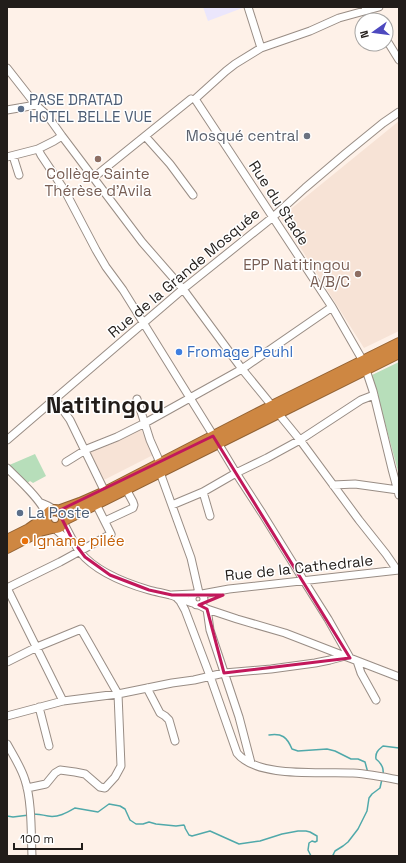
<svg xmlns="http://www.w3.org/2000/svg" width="406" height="863" font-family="'Space Grotesk',sans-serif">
<rect width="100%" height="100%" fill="#fef1e8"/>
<!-- built -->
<path fill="#f7e3d6" d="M399,121V331L364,348L281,217Z
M140,427L153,455L102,481L87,450L108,443L109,445Z"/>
<!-- industrial -->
<path fill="#ebe6fc" d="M203,7H245L208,21Z"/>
<!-- green -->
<path fill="#b7deba" d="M399,362V471H398L372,375Z
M35,454L46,476L33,483L30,481L25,485L7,466Z"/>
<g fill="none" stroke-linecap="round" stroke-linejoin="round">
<!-- stream -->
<path stroke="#50a9aa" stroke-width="1.5" d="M269,735C282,733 287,737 292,749L298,751L327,749L335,751L351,759H358L365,762L368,773
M383,774C384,768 381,763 376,759C375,753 378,750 383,746L399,748
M33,814C38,814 43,815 48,816C58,818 68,812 75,808L98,812L109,804L120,806L125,809L130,820L136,824H143L149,822L156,824L176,826L184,825L185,827V828L189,835L192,836L210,831L239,844L260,841L282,834L298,831H306L310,832L317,836V841L315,842L312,841L309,843L308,850L311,856
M7,816L13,817L29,815
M335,856L333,855L335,851L343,846L348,842L358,829L367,811L369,798L372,794L380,788L382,779"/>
<defs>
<path id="minor" d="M248,7L261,48
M365,7L374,20
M379,7L339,18L310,31L261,48L235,64L226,71L195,99L332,307L363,361L373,391L392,469L399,495
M386,39L399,60
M7,68L36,105L47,115L62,136L142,242L183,289L242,369L300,440L359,520L386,554L397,570
M7,110L36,105
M62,136L54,141L38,149L41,155L65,191L96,250L106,267L123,290L218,443L236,473L262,513L304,581L328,619L350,658
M145,136L170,164L193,195
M13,156L19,175
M7,157L38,149
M93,178L191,99
M55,399L70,420L105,492
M137,399L150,440L158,458L162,478L191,558L199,593
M7,440L183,289L273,217L305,188L345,154L383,123L399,112
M66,462L87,449L117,437L145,423L242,369L332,307
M7,468C18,479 43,501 47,516
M333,485L355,484L398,490
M203,492L210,516
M41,503L48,506L55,510
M172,505L203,492L236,473L267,458L300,440L361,400L374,395
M105,521L133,508L134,505L133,502L126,489
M63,522C69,532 73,543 80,552C96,572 125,583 149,590C156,592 163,593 170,595C178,597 185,601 193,603
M54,528L63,536L73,541
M7,588L60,562L111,534L96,504
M7,588L63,701
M192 599a6 6 0 1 1 12 0a6 6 0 1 1-12 0Z
M202,594L229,589L399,570
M172,595L193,594
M176,597L180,601L185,610L210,676L237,753C257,779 324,771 353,773C369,774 384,777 399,780
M199,605L207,609L237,619L285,633L399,677
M207,609L210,630L239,717L251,763
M357,661L361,673L376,700
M7,662L37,647L81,629L118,694L121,766L115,777L105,788L100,787L85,774L75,772L60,770L55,773L46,784L27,788
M147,688L160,713L165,716L169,720L175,741
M39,707L49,746
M7,716L63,701L118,694L172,683L194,680L224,673L271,669L315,663L330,660L345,656
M7,744C13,755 21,767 25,780C32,801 31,833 32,856"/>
<path id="highway" d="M46 519a9 9 0 1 1 18 0a9 9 0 1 1-18 0Z
M58,511L80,503L105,492L272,406L399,343
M64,520L399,353
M7,540L29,529L46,517
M7,548L40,531L52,528"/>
</defs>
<!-- minor casing -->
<use href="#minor" stroke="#998d85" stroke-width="9"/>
<!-- highway casing -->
<use href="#highway" stroke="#926234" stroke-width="12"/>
<!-- minor -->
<use href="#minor" stroke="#fff" stroke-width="7"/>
<!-- highway -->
<use href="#highway" stroke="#ce8742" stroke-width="10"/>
</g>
<!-- marked area -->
<path fill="none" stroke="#c2185b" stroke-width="3" stroke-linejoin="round" d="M213,436L350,658L224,673L207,609L199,605L223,595H172L149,590L110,575L85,557L73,541L58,511Z"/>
<!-- markers -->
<g fill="#5c6f8a" stroke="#fff" stroke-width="1.5">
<circle cx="21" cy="109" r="4"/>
<circle cx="20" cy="513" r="4"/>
</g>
<circle fill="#6b7280" stroke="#fff" stroke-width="1.5" cx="307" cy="136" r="4"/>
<g fill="#8d6e63" stroke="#fff" stroke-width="1.5">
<circle cx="98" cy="159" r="4"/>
<circle cx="358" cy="274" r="4"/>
</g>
<circle fill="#3f7fe0" stroke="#fff" stroke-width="1.5" cx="179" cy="352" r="4"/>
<circle fill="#e8710a" stroke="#fff" stroke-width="1.5" cx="25" cy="541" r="4"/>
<g text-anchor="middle" stroke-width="3" stroke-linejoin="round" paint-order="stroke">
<!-- service labels -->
<g font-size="15" fill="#4e5e75" stroke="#fff" text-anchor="start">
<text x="29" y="105">PASE DRATAD<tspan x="29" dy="17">HOTEL BELLE VUE</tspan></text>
<text x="28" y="518">La Poste</text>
</g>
<!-- worship labels -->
<g font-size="15" fill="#5b616d" stroke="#fff" text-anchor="end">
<text x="299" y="141">Mosqué central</text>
</g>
<!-- education labels -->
<g font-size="15" fill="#785e54" stroke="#fff">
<text x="98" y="179">Collège Sainte<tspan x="98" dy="17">Thérèse d'Avila</tspan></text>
<text x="350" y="270" text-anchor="end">EPP Natitingou<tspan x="350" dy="17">A/B/C</tspan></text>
</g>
<!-- street labels -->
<g font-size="15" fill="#221d1a" stroke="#fff">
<text transform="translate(279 203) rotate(57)" y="5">Rue du Stade</text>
<text transform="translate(184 273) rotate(-40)" y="5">Rue de la Grande Mosquée</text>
<text transform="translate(299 568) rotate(-6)" y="5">Rue de la Cathedrale</text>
</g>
<!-- shop labels -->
<g font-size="15" fill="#366cbe" stroke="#fff" text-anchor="start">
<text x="187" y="357">Fromage Peuhl</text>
</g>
<!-- food labels -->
<g font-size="15" fill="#c56008" stroke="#fff" text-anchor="start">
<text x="33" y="546">Igname pilée</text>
</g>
<!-- town labels -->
<g font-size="23" font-weight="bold" fill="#221d1a" stroke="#fff">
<text x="105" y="413">Natitingou</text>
</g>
</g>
<!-- border -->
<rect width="406" height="863" fill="none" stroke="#221d1a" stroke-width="16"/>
<!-- north arrow -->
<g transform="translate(374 32) rotate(256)"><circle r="19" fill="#ffffff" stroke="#a7a5a3"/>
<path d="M0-3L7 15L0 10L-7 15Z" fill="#4d49bf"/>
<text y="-6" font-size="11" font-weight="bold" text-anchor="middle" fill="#221d1a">N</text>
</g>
<!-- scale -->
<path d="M14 843v6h68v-6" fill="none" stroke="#221d1a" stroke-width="2"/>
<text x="20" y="843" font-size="12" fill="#221d1a" stroke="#ffffff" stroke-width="3" paint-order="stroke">100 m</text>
</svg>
